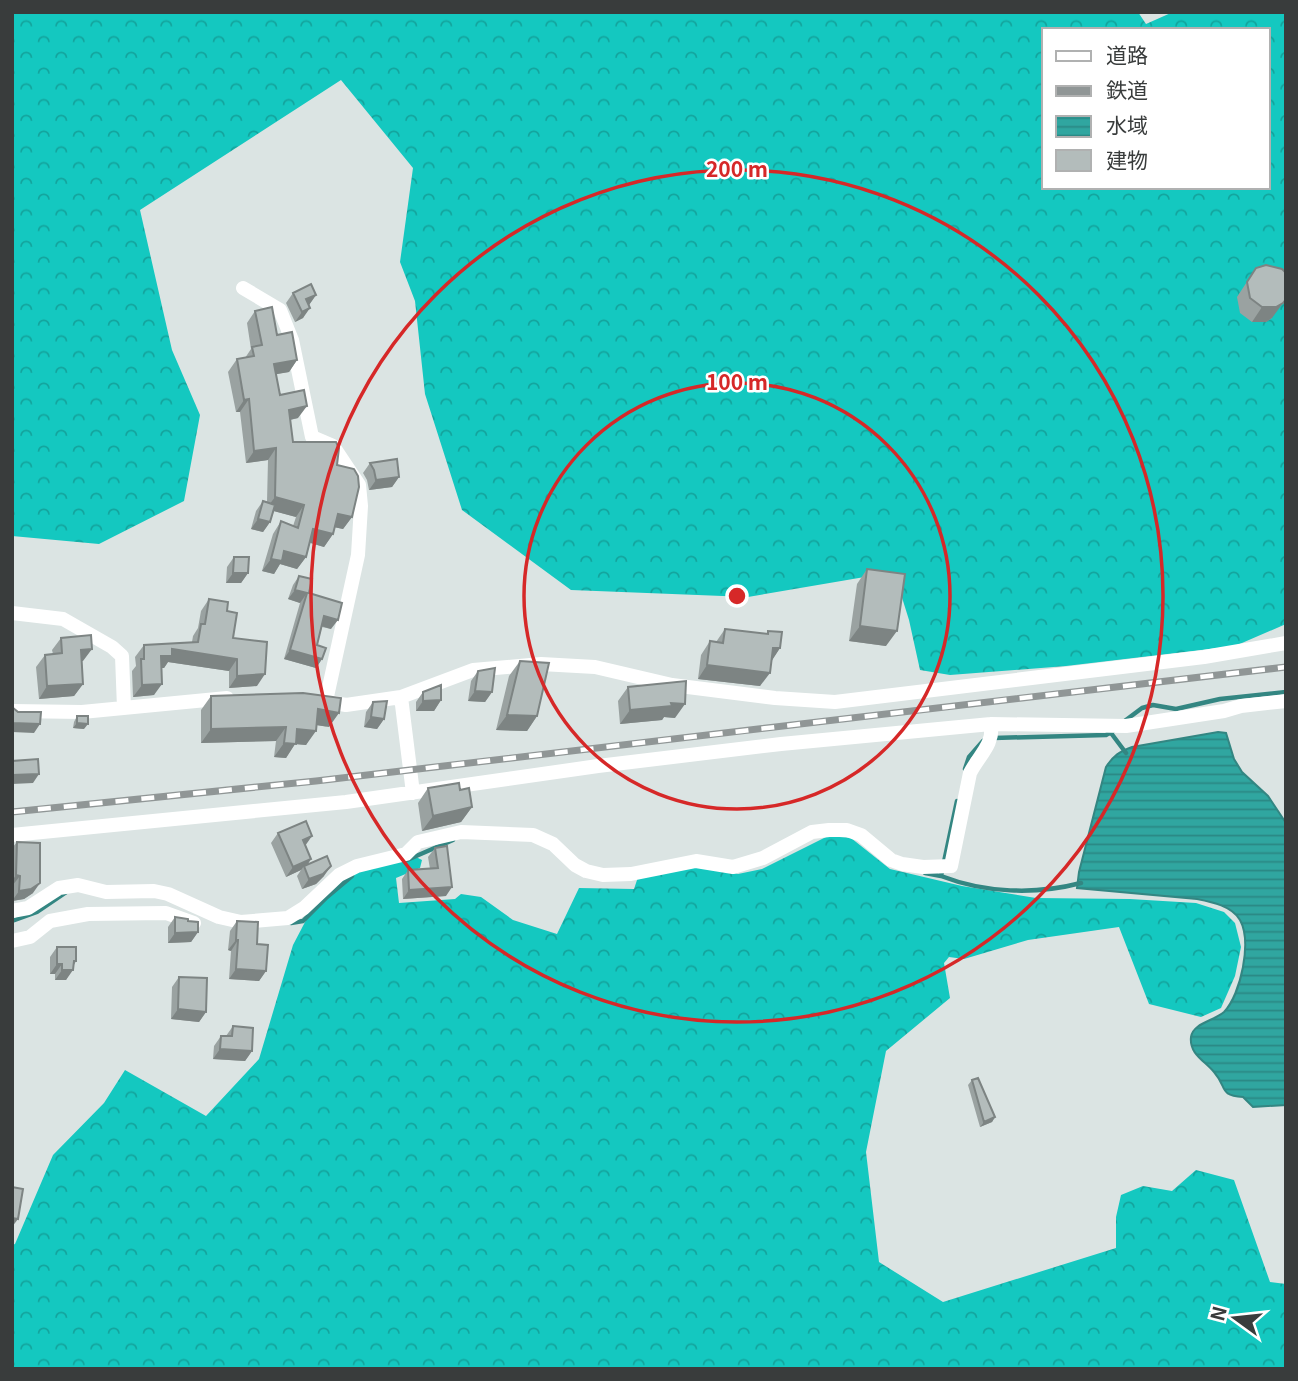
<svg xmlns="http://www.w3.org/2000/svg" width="1298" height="1381" font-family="Georgia,'Noto Sans JP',serif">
<defs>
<pattern id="forest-crowns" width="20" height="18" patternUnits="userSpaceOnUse" patternTransform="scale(1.75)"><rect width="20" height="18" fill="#14c8c0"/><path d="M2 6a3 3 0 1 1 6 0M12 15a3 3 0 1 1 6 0" fill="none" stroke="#13a49d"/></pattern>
<pattern id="water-rules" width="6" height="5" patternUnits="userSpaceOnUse" patternTransform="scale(1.75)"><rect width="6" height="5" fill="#30a6a0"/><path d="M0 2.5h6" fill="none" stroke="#2a8884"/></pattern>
</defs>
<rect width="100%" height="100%" fill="#dbe4e3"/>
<!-- forest -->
<path fill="url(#forest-crowns)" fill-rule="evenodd" d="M12,12H1138L1146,24L1173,12H1286V624L1235,646L1066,666L950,675L920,670L909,620L894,572L748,597L571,590L462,510L425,394L415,301L400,262L413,168L341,80L140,210L172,350L200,415L184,501L99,544L12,536ZM1044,30H1268V187H1044Z
M828,836L851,838L890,869L962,886L1036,898L1130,899L1196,903L1224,912L1235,923L1241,947L1235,976L1221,1008L1201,1017L1149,1004L1119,927L1028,940L964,959L949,957L944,963L950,998L886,1051L866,1152L879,1262L943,1302L1116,1248V1217L1121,1195L1143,1186L1172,1191L1196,1170L1234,1180L1270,1282L1286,1284V1368L12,1369V1245L15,1244L53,1155L104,1103L125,1070L206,1116L259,1059L293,945L315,903L354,871L412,855L422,860L420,868L396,878L399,903L455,899L461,894L481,897L513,920L557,934L579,888L634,889L639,874L698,866L738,874L762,869Z"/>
<!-- water -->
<path fill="url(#water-rules)" stroke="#338682" stroke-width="2" d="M1218,732L1226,733L1234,759L1242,772L1268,796L1286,823V1105L1253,1107L1243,1097C1218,1095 1228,1088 1214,1072C1205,1061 1189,1054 1191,1037C1193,1023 1214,1021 1224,1012C1241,994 1252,942 1240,920C1232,906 1212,902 1197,899L1077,888L1079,872L1106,767C1113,756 1120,751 1132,747Z"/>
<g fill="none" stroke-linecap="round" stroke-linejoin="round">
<!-- stream -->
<path stroke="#338682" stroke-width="4.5" d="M1122,723L1142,708L1153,705L1176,709L1220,699L1286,692
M1111,733L1126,753
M994,738L1106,735L1113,731
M965,769L969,757L983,741
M407,860L453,840
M925,873L941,876L957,801
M941,876C985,893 1035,895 1081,883
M12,921L37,912L65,893
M291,923L303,921L327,897L352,876"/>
<!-- minor -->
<path stroke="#fff" stroke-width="14" d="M243,288L280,310L292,340L312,437L333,446L359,485L361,506L358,555L326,701
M12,613L63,619L112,647L122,656L124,708
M401,697L413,793
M324,701L346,705L401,697L473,670L541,664L595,667L672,685L775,698L835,702L1204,657L1286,643
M12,711L82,712L227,698
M12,835L346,802L598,766L781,744L991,724L1126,726L1224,711L1241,706L1286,701
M12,911L28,908L59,888L78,885L106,892L154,891L168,894L219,917L241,922L288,918L304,908L339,875L357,866L406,854L418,842L461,832L533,835L553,844L575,865L586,871L603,875L631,874L696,861L733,867L763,858L812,832L829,830H847L861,835L891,860L902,864L923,867L951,866L970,773C979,755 994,745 991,724
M12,941L30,937L50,921L88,914L166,913L194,923"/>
<defs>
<path id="rail" d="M12,812L316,781L1286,667"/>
</defs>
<!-- rail casing -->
<use href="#rail" stroke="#909696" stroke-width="7"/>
<!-- rail -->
<use href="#rail" stroke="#fff" stroke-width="4.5" stroke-dasharray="13" stroke-linecap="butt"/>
</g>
<!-- wall -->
<path fill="#9aa2a1" d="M1256,268L1272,318L1266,322H1252L1240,313L1237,297Z
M293,293L316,295L309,305L303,318L295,322L286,303Z
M255,311L297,360L289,372L276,374L280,395L298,418L290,420L293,442L337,465L352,517L343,529L334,527L333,534L324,547L310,543L306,557L297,569L280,564L274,574L262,571L273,534L281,521L293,526L296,517L274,511L270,522L263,532L251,529L256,511L263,501L267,502L268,460L246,463L240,412H236L228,372L237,359L245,358L251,349L247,323Z
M370,463L399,477L392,487L369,490L367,480L363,473Z
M234,557L248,573L241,583H226L227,567Z
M867,569L886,646L849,641L857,584Z
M299,576L331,629L322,627L317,645L322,659L316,668L284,659L300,603L288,599L293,585Z
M209,599L227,611L233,638L257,686L229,688V671L168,662L164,668H162L154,695L133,697L132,671L136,666L135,657L144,645L192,642L193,636L198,628L201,611Z
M725,629L766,634L768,631L780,648L771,661L760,686L698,679L701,655L710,641L716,642Z
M61,638L83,661H82L83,684L74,696L39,699L36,667L45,655L53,654L52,650Z
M520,661L537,716L527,731L496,730L509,676Z
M478,671L492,692L485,702L468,701L471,681Z
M628,687L675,718L664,717L662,720L620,724L618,701Z
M423,692L441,700L434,711H416V702Z
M211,696L329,727L317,725L306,745L295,744L286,758L274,757L276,741L201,743V710Z
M373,702L384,719L377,729L364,727L366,712Z
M77,716L84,729L73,728L74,722Z
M428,788L460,790L472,807L461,822L422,831L418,803Z
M278,833L306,846L307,865L324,876L316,884L302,889L297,876L301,870L286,877L271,843Z
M17,842L33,893L24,899L12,901V848Z
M435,848L446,896L403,899L402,879L408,870L430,869L428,857Z
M175,917L188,921L198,932L191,942L168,943V927Z
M237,921L257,944L266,971L259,981L229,979L231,951L228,950L230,931Z
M57,947L76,961L66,980H55V974H50V957Z
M179,977L206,1012L199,1022L171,1019L172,987Z
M233,1026L252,1051L245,1061L213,1059L214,1046L221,1036H226Z
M972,1080L995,1117L992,1122L980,1127L968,1085Z"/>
<!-- shaded-wall -->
<path fill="#7d8483" d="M316,295L309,305L299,309L306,299Z
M1286,299L1272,318L1266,322H1252L1262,307Z
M310,308L303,318L295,322L302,312Z
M297,360L289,372L266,376L274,364Z
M249,399L240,412H236L244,400Z
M307,406L298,418L280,422L289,410Z
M276,448L268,460L246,463L254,451Z
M399,477L392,487L369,490L376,480Z
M275,497L304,505L296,517L266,509Z
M338,514L352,517L343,529L329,526Z
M258,519L270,522L263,532L251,529Z
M313,529L333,534L324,547L305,541Z
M284,551L306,557L297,569L280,564L274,574L262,571L271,559Z
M233,573H248L241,583H226Z
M295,590L307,593L300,603L288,599Z
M324,616L338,620L331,629L318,625Z
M860,626L897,631L886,646L849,641Z
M773,648H780L771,662Z
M92,649L83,661L72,662L81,650Z
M172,649L237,659L229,671L168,662L164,668H153L161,656Z
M290,650L322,659L316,668L284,659Z
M707,665L770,673L760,686L698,679Z
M265,674L257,686L229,688L237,676Z
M83,684L74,696L39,699L47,686Z
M162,684L154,695L133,697L142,685Z
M475,691L492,692L485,702L468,701Z
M441,700L434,711H416L423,701Z
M671,703L685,704L675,718L664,717L662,720L620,724L630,710Z
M318,709L339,713L329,727L309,724Z
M507,715L537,716L527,731L496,730Z
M371,717L384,719L377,729L364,727Z
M12,723L40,724L34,733L12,732Z
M77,723L88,724L84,729L73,728Z
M286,727L276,741L201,743L211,729Z
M297,729L316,731L306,745L295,744L286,758L274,757L284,743Z
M39,774L33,783L12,784V775Z
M472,807L461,822L422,831L433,816Z
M312,836L305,846L303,840Z
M311,859L305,869L304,866L301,870L286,877L293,867Z
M331,866L324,876L316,884L302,889L309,879Z
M16,875L20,876L12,886V881Z
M40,883L33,893L24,899L12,901L19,891Z
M452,887L446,896L403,899L409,890Z
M198,932L191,942L168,943L175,933Z
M236,940H238L231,951L228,950Z
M74,961H76L70,970H73L66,980H55L62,970Z
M57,964H62L55,974H50Z
M236,969L266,971L259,981L229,979Z
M178,1009L206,1012L199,1022L171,1019Z
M220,1049L252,1051L245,1061L213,1059Z
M995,1117L992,1122L980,1127L984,1122Z
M12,1218L18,1219L12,1227Z"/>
<!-- building -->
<path fill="#b3bcbb" stroke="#7d8483" stroke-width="2" d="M1266,265L1282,269L1286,273V299L1283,303L1276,307H1262L1250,298L1247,282L1256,268Z
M311,284L316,295L306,299L310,308L302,312L293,293Z
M272,307L277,335L292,332L297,360L274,364L280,395L304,390L307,406L289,410L293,442H336L339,448L337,465L354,469L358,476L359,487L352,517L338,514L333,534L313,529L306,557L284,551L282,561L271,559L281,521L298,528L304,505L275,497L276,448L254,451L249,399L244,400L237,359L254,356L252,347L262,345L255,311Z
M397,459L399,477L376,480L374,470L370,463Z
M263,501L275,505L270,522L258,519Z
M234,557H249L248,573H233Z
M867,569L905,574L897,631L860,626Z
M299,576L312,579L309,593L342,603L338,620L324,616L317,645L326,648L322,659L290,650L307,593L295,590Z
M209,599L228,602L227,611L237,613L233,638L267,642L265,674L237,676V659L172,649V656H161L162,684L142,685L141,659H144V645L198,642L201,624H205Z
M725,629L768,634V631L782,632L780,648H773L770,673L707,665L710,641L723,643Z
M91,635L92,649L81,650L83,684L47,686L45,655L62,653L61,638Z
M520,661L549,663L537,716L507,715Z
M495,668L492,692L475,691L478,671Z
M686,681L685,704L671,703L672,706L630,710L628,687Z
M441,685V700L423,701V692Z
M303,693L341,698L339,713L318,709L316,731L297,729L296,744L284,743L286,727L211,729V696Z
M387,701L384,719L371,717L373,702Z
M12,707L18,712H41L40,724L12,723Z
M77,716H88V724L77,723Z
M38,759L39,774L12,775V761Z
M459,783L460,790L469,788L472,807L433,816L428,788Z
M306,821L312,836L303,840L311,859L293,867L278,833Z
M17,842L40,843V883L31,889L19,891L20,876L16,875Z
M447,846L452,887L409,890L408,870L438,868L435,848Z
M327,856L331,866L323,874L309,879L304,866Z
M175,917L188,919V921L198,922V932L175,933Z
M237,921L258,922L257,944L268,945L266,971L236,969L238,940H236Z
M57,947H76V961H74L73,970H62V964H57Z
M179,977L207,978L206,1012L178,1009Z
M233,1026L253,1028L252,1051L220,1049L221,1036H232Z
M978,1078L995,1117L984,1122L972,1080Z
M12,1187L23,1189L18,1219L12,1218Z"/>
<!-- distance rings -->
<g fill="none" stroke="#d62828" stroke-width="3.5">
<circle cx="737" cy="596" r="213"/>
<circle cx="737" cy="596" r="426"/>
</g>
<circle cx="737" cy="596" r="10" fill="#d62828" stroke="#fff" stroke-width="3.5"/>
<g font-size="21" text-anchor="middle" font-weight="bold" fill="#d62828" stroke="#fff" stroke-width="5" stroke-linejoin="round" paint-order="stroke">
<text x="737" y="177">200 m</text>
<text x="737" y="390">100 m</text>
</g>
<!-- border -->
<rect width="1298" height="1381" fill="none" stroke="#393c3c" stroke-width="28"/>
<!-- legend -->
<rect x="1042" y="28" width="228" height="161" fill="#ffffff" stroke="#b0b1b1" stroke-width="2"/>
<rect x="1056" y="51" width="35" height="10" fill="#ffffff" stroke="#b0b1b1" stroke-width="2"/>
<text x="1106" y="63" font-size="21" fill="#393c3c">道路</text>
<rect x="1056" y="86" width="35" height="10" fill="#909696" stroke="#b0b1b1" stroke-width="2"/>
<text x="1106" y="98" font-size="21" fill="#393c3c">鉄道</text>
<rect x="1056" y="116" width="35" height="21" fill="url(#water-rules)" stroke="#b0b1b1" stroke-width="2"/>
<text x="1106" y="133" font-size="21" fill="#393c3c">水域</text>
<rect x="1056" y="150" width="35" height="21" fill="#b3bcbb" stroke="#b0b1b1" stroke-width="2"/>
<text x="1106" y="168" font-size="21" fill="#393c3c">建物</text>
<!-- north arrow -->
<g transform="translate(1235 1318) rotate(285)" stroke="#ffffff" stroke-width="5" paint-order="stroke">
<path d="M0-5L12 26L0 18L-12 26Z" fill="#393c3c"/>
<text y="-10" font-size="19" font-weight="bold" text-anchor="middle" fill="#393c3c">N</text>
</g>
</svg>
